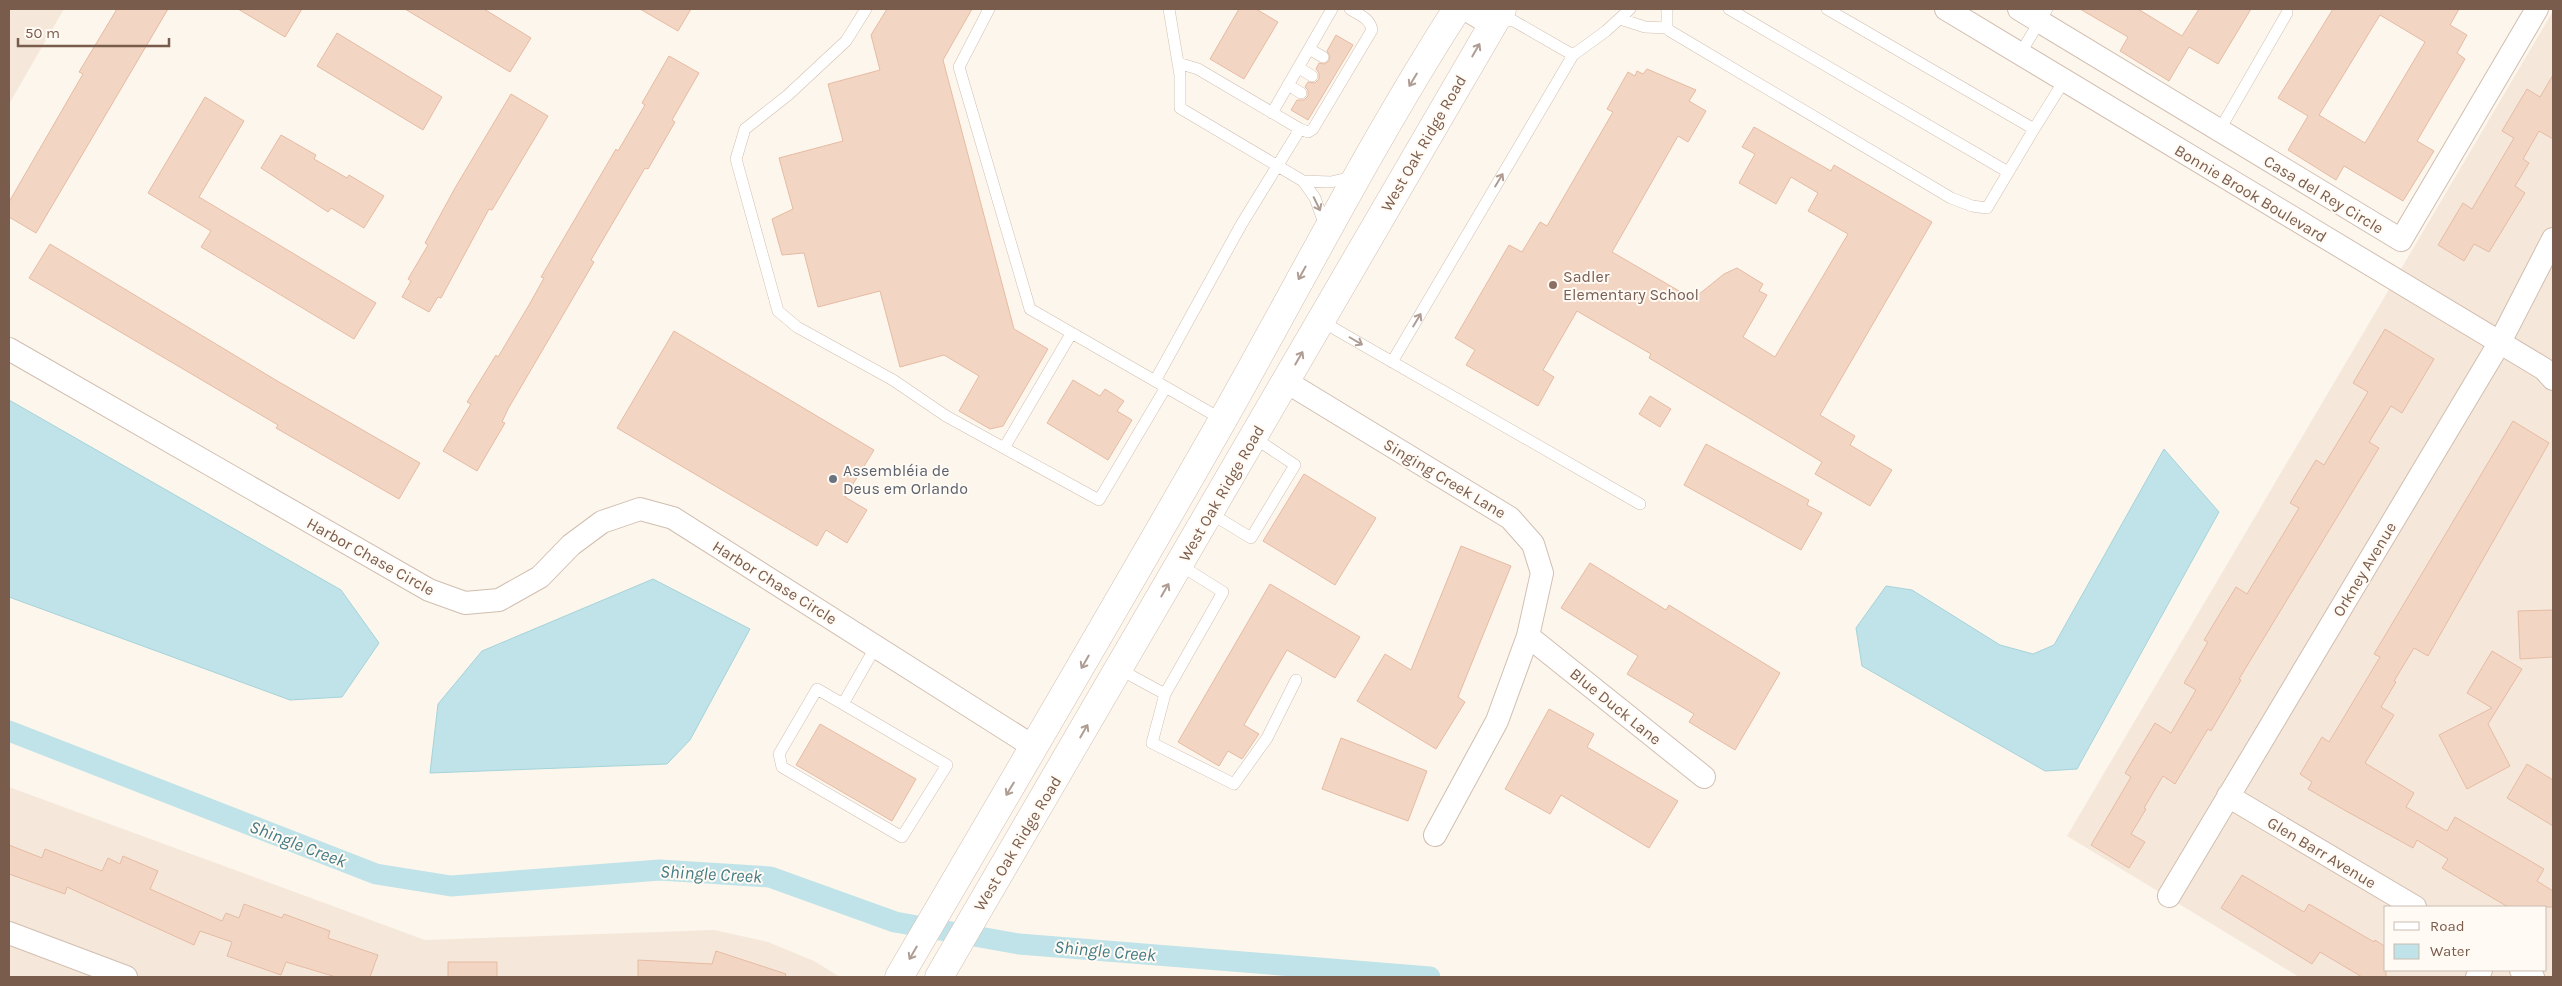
<svg xmlns="http://www.w3.org/2000/svg" width="2562" height="986" font-family="Karla,sans-serif">
<rect width="100%" height="100%" fill="#fdf6ec"/>
<!-- residential -->
<path fill="#f5e8da" fill-rule="evenodd" d="M9,9H64L9,104Z
M2553,11V977H2299L2067,836ZM2386,907H2546V970H2386Z
M9,787L425,940L714,930L768,942L814,961L840,977H9Z"/>
<!-- water -->
<path fill="#bfe3e8" stroke="#a5d3da" d="M9,400L341,590L379,643L342,697L290,700L9,597Z
M2164,449L2219,512L2077,769L2045,771L1862,666L1856,628L1886,586L1912,590L2000,645L2033,654L2054,645Z
M653,579L750,629L690,740L667,764L430,773L438,704L482,651Z"/>
<g fill="none" stroke-linecap="round" stroke-linejoin="round">
<!-- canal -->
<path stroke="#bfe3e8" stroke-width="21" d="M9,731L376,874L451,886L660,870L770,877L895,922L1019,944L1430,977"/>
</g>
<!-- building -->
<path fill="#f3d5c3" stroke="#e6bba3" fill-rule="evenodd" d="M117,9H168L36,233L9,217V202L83,74L79,72Z
M238,9H302L285,37Z
M405,9H484L531,38L510,72Z
M640,9H691L678,31Z
M887,9H972L943,60L1014,329L1048,349L1003,426L990,429L959,411L979,376L944,355L900,367L880,291L818,307L804,253L782,255L772,219L793,209L779,158L843,141L828,84L880,70L871,35Z
M1239,9H1256L1278,22L1244,79L1210,59Z
M2080,9H2138L2182,36L2199,9H2251L2218,64L2189,47L2169,81L2120,51L2128,37Z
M2333,9H2459L2450,25L2467,35L2457,53L2465,59L2417,141L2434,151L2403,201L2344,166L2336,180L2288,150L2308,116L2278,98ZM2380,15L2425,42L2365,143L2319,115Z
M337,33L442,97L423,130L317,66Z
M1336,35L1353,45L1308,120L1291,110L1297,100H1304L1308,96V90L1305,87L1308,82L1315,83L1319,79V73L1316,69L1319,63L1324,64L1329,61L1330,56L1327,51Z
M669,56L699,73L672,120L675,122L648,169L645,168L591,260L594,262L508,409L502,422L505,423L477,471L443,451L471,404L467,402L496,355L498,357L529,305L544,278L541,277L616,149L618,151L645,105L642,103Z
M1647,69L1696,90L1689,101L1706,111L1688,142L1678,136L1612,252L1693,299L1724,274L1737,268L1763,284L1759,291L1767,295L1743,337L1775,357L1848,234L1808,211L1818,193L1791,177L1776,204L1739,183L1755,154L1742,147L1754,127L1831,171L1834,165L1932,222L1820,415L1855,436L1850,445L1892,470L1870,506L1815,474L1822,462L1649,358L1651,354L1577,311L1543,370L1554,377L1538,406L1466,365L1475,350L1455,338L1509,245L1522,252L1540,222L1547,226L1613,112L1607,109L1628,72L1635,76L1637,71L1643,74Z
M2553,75V139L2539,131L2523,159L2529,163L2515,186L2525,193L2489,252L2474,244L2464,261L2438,245L2463,203L2472,209L2514,138L2502,131L2527,89L2540,97Z
M511,94L548,116L492,210L489,209L441,298L438,297L429,312L402,297L411,281L408,279L428,245L425,243L455,188Z
M205,97L244,121L199,197L376,303L354,339L201,247L211,231L148,193Z
M281,135L316,155L314,159L347,178L349,175L384,196L364,228L331,208L328,212L261,168Z
M50,244L279,382L420,463L399,499L276,428L278,425L29,278Z
M2385,329L2434,359L2402,413L2391,406L2369,442L2379,448L2239,679L2241,680L2211,731L2208,729L2175,784L2163,776L2144,808L2146,809L2131,834L2145,842L2129,868L2091,845L2131,777L2125,773L2155,723L2171,733L2196,690L2184,683L2208,642L2204,640L2236,587L2247,594L2299,508L2290,503L2316,460L2324,465L2368,392L2353,383Z
M674,331L874,450L845,497L867,510L847,543L826,530L817,546L617,428Z
M1073,380L1100,396L1105,389L1124,401L1117,411L1132,420L1108,460L1047,423Z
M1650,396L1671,409L1660,427L1639,414Z
M2513,421L2549,443L2428,656L2414,648L2394,681L2396,682L2381,707L2394,715L2365,763L2414,793L2406,807L2447,831L2455,817L2544,869L2537,881L2553,891V907H2508L2442,868L2448,859L2417,840L2413,848L2346,811L2308,789L2312,782L2300,774L2322,737L2329,742L2380,657L2374,654Z
M1706,444L1809,500L1807,505L1822,513L1801,550L1684,485Z
M1304,474L1376,518L1335,585L1263,541Z
M1461,546L1511,566L1458,697L1465,702L1436,749L1357,701L1385,654L1411,670Z
M1590,563L1666,610L1669,605L1780,673L1735,750L1689,722L1694,714L1627,674L1638,656L1561,608Z
M1270,584L1360,637L1335,678L1287,650L1244,725L1259,734L1242,759L1228,751L1219,766L1178,742Z
M2553,610V657L2520,659L2518,611Z
M2492,651L2522,669L2488,724L2510,766L2467,789L2439,735L2492,708L2467,693Z
M1549,709L1594,734L1587,747L1678,801L1649,848L1561,795L1550,814L1505,789Z
M820,724L916,779L892,821L796,765Z
M1341,738L1427,771L1408,821L1322,789Z
M2527,764L2553,780V826L2507,798Z
M9,845L42,858L45,849L102,871L108,858L120,864L123,856L158,871L150,889L222,921L226,913L239,918L244,904L282,918L284,914L330,931L328,938L378,955L370,977H336L286,962L281,975L227,956L232,942L200,931L194,945L67,887L65,894L9,874Z
M2242,875L2304,912L2309,904L2374,942L2375,940L2386,947V977H2362L2320,952L2312,964L2221,908Z
M716,951L786,974L785,977H638V960L712,964Z
M448,962H497V977H448Z"/>
<g fill="none" stroke-linecap="round" stroke-linejoin="round">
<defs>
<path id="service" d="M866,9L846,41L788,95L745,129L736,159L778,311L797,327L893,380L946,416L1004,448L1071,334
M989,9L959,67L1030,309L1223,420
M1169,9L1180,75V108L1303,181L1315,198L1325,226
M1667,9V28L1670,31L1951,198L1972,206L1987,208L2034,129
M1729,9L2008,172
M1827,9L2034,129L2064,81
M1620,19L1645,27L1667,28
M1497,23L1512,20L1573,55
M1309,49L1323,57
M2020,54L2047,9
M1178,63L1198,69L1300,129
M1299,68L1312,76
M1288,85L1301,93
M1272,113L1332,9
M2219,131L2287,13
M1303,181L1331,182L1352,177
M1321,321L1640,504
M1392,362L1573,55L1606,31L1630,9
M1155,381L1241,225L1300,129L1308,132L1313,129L1372,30C1370,18 1359,15 1350,9
M1004,448L1099,500L1166,387
M1210,513L1251,538L1295,465L1253,437
M1119,669L1165,694L1223,592L1180,565
M1165,694L1152,743L1234,784L1267,738L1296,680
M843,704L817,689L779,754L782,767L902,837L947,765L843,704L876,646"/>
<path id="minor" d="M1465,9L1492,25
M1946,9L2544,369L2553,379
M2019,9L2401,240L2537,9
M9,349L429,590L465,603L499,600L540,577L571,545L602,522L640,509L673,518L1034,747
M1285,381L1510,518L1533,544L1542,573L1528,636L1497,721L1435,835
M1528,636L1704,777
M2228,796L2415,907
M2169,896L2500,342L2553,239
M9,933L126,977
M2521,970L2533,977
M2477,977L2481,970"/>
<path id="tertiary" d="M899,977C1007,793 1115,609 1221,423C1299,285 1371,143 1457,9
M939,977L1502,9"/>
</defs>
<!-- service casing -->
<use href="#service" stroke="#d1beb0" stroke-width="12"/>
<!-- minor casing -->
<use href="#minor" stroke="#d1beb0" stroke-width="24"/>
<!-- tertiary casing -->
<use href="#tertiary" stroke="#d1beb0" stroke-width="29"/>
<!-- service -->
<use href="#service" stroke="#fff" stroke-width="11"/>
<!-- minor -->
<use href="#minor" stroke="#fff" stroke-width="22"/>
<!-- tertiary -->
<use href="#tertiary" stroke="#fff" stroke-width="28"/>
</g>
<!-- one-way arrows -->
<defs><path id="oneway-shaft" d="M-6 0H5M1.5-3L5.5 0L1.5 3" fill="none" stroke-width="1.6" stroke-linecap="round" stroke-linejoin="round" transform="scale(1.25)"/></defs>
<g stroke="#af9d94">
<use href="#oneway-shaft" transform="translate(1476 50) rotate(-60)"/>
<use href="#oneway-shaft" transform="translate(1413 80) rotate(121)"/>
<use href="#oneway-shaft" transform="translate(1499 180) rotate(-59)"/>
<use href="#oneway-shaft" transform="translate(1317 204) rotate(64)"/>
<use href="#oneway-shaft" transform="translate(1302 273) rotate(119)"/>
<use href="#oneway-shaft" transform="translate(1417 320) rotate(-59)"/>
<use href="#oneway-shaft" transform="translate(1356 341) rotate(30)"/>
<use href="#oneway-shaft" transform="translate(1299 358) rotate(-60)"/>
<use href="#oneway-shaft" transform="translate(1165 590) rotate(-60)"/>
<use href="#oneway-shaft" transform="translate(1085 662) rotate(120)"/>
<use href="#oneway-shaft" transform="translate(1084 731) rotate(-60)"/>
<use href="#oneway-shaft" transform="translate(1010 789) rotate(121)"/>
<use href="#oneway-shaft" transform="translate(913 953) rotate(120)"/>
</g>
<!-- markers -->
<circle fill="#8d6e63" stroke="#fffaf3" stroke-width="2" cx="1553" cy="285" r="5"/>
<circle fill="#6b7280" stroke="#fffaf3" stroke-width="2" cx="833" cy="479" r="5"/>
<g text-anchor="middle" stroke-width="4" stroke-linejoin="round" paint-order="stroke">
<!-- street labels -->
<g font-size="16" fill="#7a5c4d" stroke="#fffaf3">
<text transform="translate(1423 143) rotate(-60)" y="6">West Oak Ridge Road</text>
<text transform="translate(2251 193) rotate(31)" y="6">Bonnie Brook Boulevard</text>
<text transform="translate(2324 194) rotate(31)" y="6">Casa del Rey Circle</text>
<text transform="translate(1445 478) rotate(31)" y="6">Singing Creek Lane</text>
<text transform="translate(1221 493) rotate(-60)" y="6">West Oak Ridge Road</text>
<text transform="translate(371 556) rotate(29)" y="6">Harbor Chase Circle</text>
<text transform="translate(2364 569) rotate(-59)" y="6">Orkney Avenue</text>
<text transform="translate(775 582) rotate(32)" y="6">Harbor Chase Circle</text>
<text transform="translate(1616 706) rotate(39)" y="6">Blue Duck Lane</text>
<text transform="translate(1017 843) rotate(-59)" y="6">West Oak Ridge Road</text>
<text transform="translate(2322 852) rotate(31)" y="6">Glen Barr Avenue</text>
</g>
<!-- education labels -->
<g font-size="16" fill="#785e54" stroke="#fffaf3" text-anchor="start">
<text x="1563" y="282">Sadler<tspan x="1563" dy="18">Elementary School</tspan></text>
</g>
<!-- worship labels -->
<g font-size="16" fill="#5b616d" stroke="#fffaf3" text-anchor="start">
<text x="843" y="476">Assembléia de<tspan x="843" dy="18">Deus em Orlando</tspan></text>
</g>
<!-- water labels -->
<g font-size="18" font-style="italic" fill="#437c86" stroke="#fffaf3">
<text transform="translate(298 844) rotate(21)" y="6">Shingle Creek</text>
<text transform="translate(711 874) rotate(3)" y="6">Shingle Creek</text>
<text transform="translate(1105 951) rotate(5)" y="6">Shingle Creek</text>
</g>
</g>
<!-- border -->
<rect width="2562" height="986" fill="none" stroke="#7a5c4d" stroke-width="20"/>
<!-- legend -->
<rect x="2384" y="906" width="162" height="65" fill="#fffaf3" stroke="#cabbb1"/>
<rect x="2394" y="922" width="25" height="8" fill="#ffffff" stroke="#cabbb1"/>
<text x="2430" y="931" font-size="15" fill="#7a5c4d">Road</text>
<rect x="2394" y="944" width="25" height="15" fill="#bfe3e8" stroke="#cabbb1"/>
<text x="2430" y="956" font-size="15" fill="#7a5c4d">Water</text>
<!-- scale -->
<path d="M18 38v8h151v-8" fill="none" stroke="#7a5c4d" stroke-width="2.5"/>
<text x="25" y="38" font-size="15" fill="#7a5c4d" stroke="#fffaf3" stroke-width="4" paint-order="stroke">50 m</text>
</svg>
